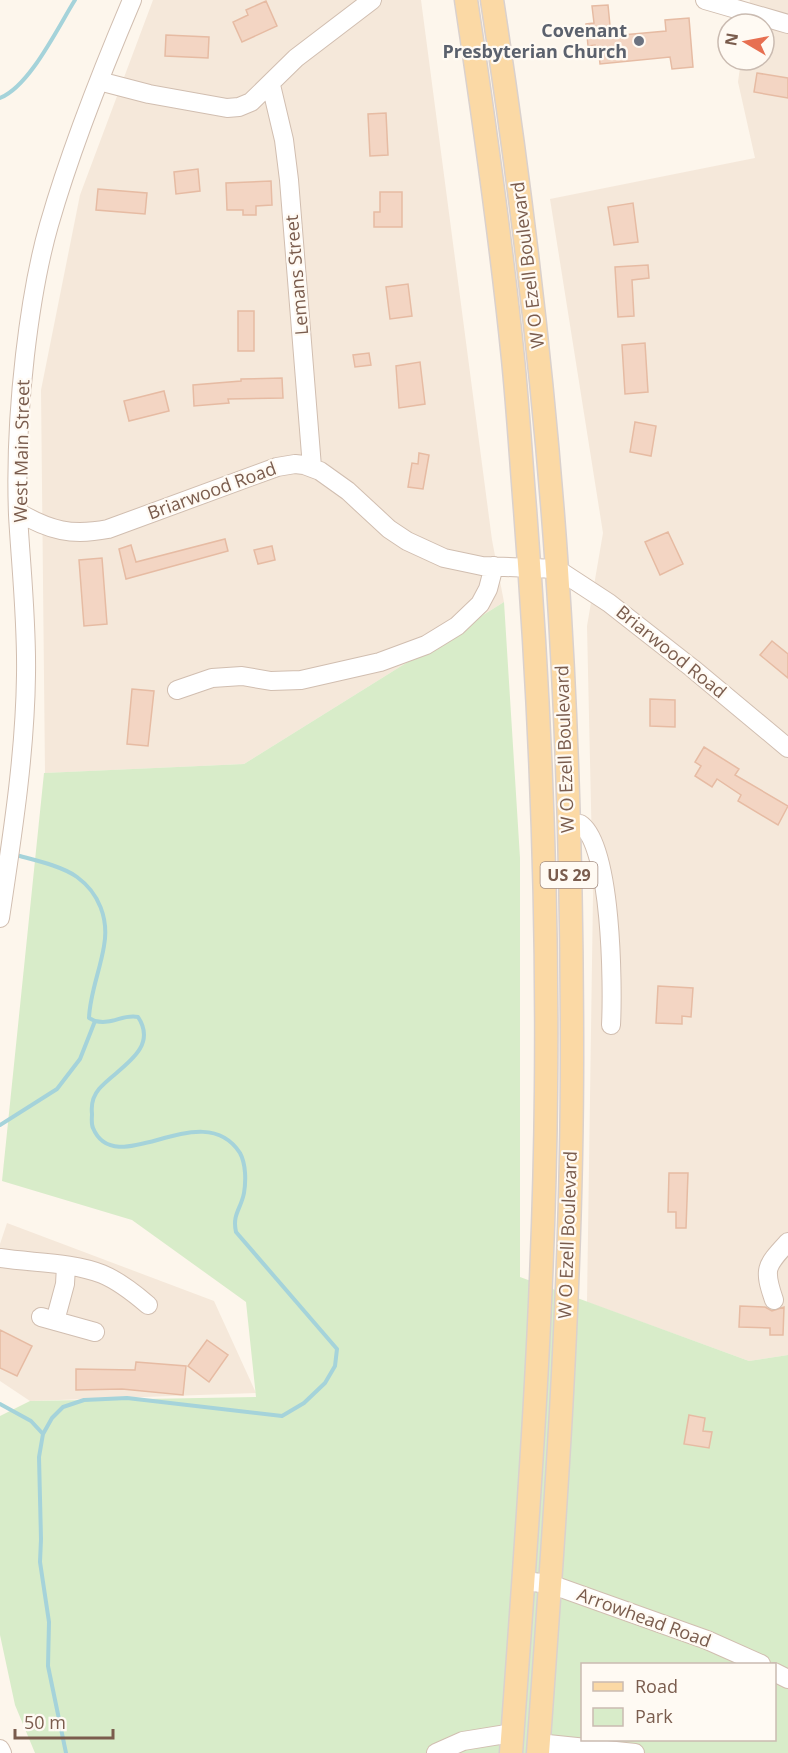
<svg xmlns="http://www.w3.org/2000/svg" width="788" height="1753" font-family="'Open Sans',sans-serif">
<rect width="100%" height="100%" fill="#fdf6ec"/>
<!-- residential -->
<path fill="#f5e8da" d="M153,0H421L492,540L504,602L244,764L45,773L41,390L80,195Z
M750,0H788V1355L749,1361L587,1302L593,895L587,626L603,533L550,199L755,158L738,82L741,60H764V24H746Z
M7,1223L214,1301L256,1393L30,1401L0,1381V1244Z"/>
<!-- green -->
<path fill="#d8ecc9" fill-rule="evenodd" d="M504,602L520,858V1277L749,1361L788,1355V1753H35L15,1705L0,1635V1416L30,1401L256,1397L246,1302L132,1220L2,1181L44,773L244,764ZM582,1664H774V1740H582Z"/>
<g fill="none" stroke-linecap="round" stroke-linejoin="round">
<!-- stream -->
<path stroke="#a5d3da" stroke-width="4" d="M0,98C30,86 58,27 75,0
M16,855C34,860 62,866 77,877C99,893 109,919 104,946C100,971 90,993 89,1018L95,1021
M0,1125L57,1089L80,1059L95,1021
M0,1404L31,1421L43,1434
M66,1753L48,1666L49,1622L40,1562L41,1539L39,1457L43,1434L52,1418L63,1407L84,1400L127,1398L282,1416L304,1403L325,1383L335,1366L337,1349L236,1232C232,1214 241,1209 244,1193C246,1181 246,1164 240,1153C202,1094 116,1183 93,1128C91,1124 92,1118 92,1114C91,1105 93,1096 99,1089C116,1069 160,1050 138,1017C122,1014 113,1025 95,1021"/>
</g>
<!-- building -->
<path fill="#f3d5c3" stroke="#e6bba3" stroke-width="1.5" d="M266,1L277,26L242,42L233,22L248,15L246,10Z
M608,5L611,36L666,31L665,20L689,18L693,67L672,69L670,57L600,64L599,54L596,55L595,45L588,46L586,24L594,23L592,6Z
M166,35L209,37L208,58L165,56Z
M757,73L788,78V98L754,92Z
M386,113L388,155L370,156L368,114Z
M198,169L200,191L176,194L174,172Z
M271,181L272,205L256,206V215H243V210H227L226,183Z
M98,189L147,193L145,214L96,210Z
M380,192H402V227H374V212H380Z
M633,203L638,242L614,245L608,207Z
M648,265L649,278L632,280L634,316L618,317L615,267Z
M408,284L412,316L390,319L386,287Z
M238,311H254V351H238Z
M645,343L648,392L625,394L622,345Z
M369,353L371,365L355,367L353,355Z
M420,362L425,404L399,408L396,366Z
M282,378L283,398L228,399L229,403L194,406L193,385L241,381V379Z
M164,391L169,411L129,421L124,401Z
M635,422L656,426L651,456L630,452Z
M419,453L429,455L423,489L408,487L412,463L418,464Z
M668,532L683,564L660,575L645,542Z
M225,539L228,551L126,579L119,549L131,545L136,562Z
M272,546L275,560L258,564L254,550Z
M102,558L107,624L84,626L79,560Z
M772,641L788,654V678L760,655Z
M132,689L154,691L148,746L127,744Z
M650,699L675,700V727L650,726Z
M704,747L739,769L735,775L788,806L778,825L738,801L741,795L717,779L712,787L695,776L701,766L695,762Z
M658,986L693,988L691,1017L682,1016V1024L656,1023Z
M669,1173H688L686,1228H676V1212H668Z
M740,1306L765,1307L772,1311L784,1307L783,1335H770V1328L739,1327Z
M0,1330L32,1346L17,1376L0,1368Z
M207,1340L228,1355L209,1382L188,1366Z
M136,1362L186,1366L183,1395L122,1389L76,1390V1369L135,1370Z
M689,1415L705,1418L703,1431L712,1432L709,1448L684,1444Z"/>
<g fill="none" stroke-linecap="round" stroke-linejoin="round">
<defs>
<path id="minor" d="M705,0L788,24
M99,81L149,94L227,108L239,107L251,102L296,58L372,0
M271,85L284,140L289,180L312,467
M18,512C50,531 72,536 108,529L277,467L295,464L304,465L320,471L348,491L389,529L407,541L444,558L482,566L557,569L609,603L692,668L788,748
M177,690L212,678L242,676L271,681L301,680L380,662L426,645L457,626L480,604L488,589L494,566
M568,824H580C612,844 613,987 611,1025
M0,918C12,837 25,756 26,675C27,621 21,568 18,515C16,462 19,407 25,355C30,312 37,267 49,225C71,148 101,73 132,0
M0,1258C32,1263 72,1262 102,1274C119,1281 134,1293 148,1305
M774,1300C763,1268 766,1266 788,1242
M41,1317L95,1332
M55,1321L65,1284L66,1266
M524,1581L550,1584L707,1640L761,1664
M774,1672L788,1679
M538,1743L635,1753
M0,1749L2,1753
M436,1753L463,1741L513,1733"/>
<path id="major" d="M466,0C484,120 501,239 513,359C518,409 521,459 525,509C540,703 548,897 546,1091C544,1312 527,1533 511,1753
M492,0C521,189 544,379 557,570C568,732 572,894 572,1056C572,1289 555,1521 538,1753"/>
</defs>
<!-- minor casing -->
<use href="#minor" stroke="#d1beb0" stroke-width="20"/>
<!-- major casing -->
<use href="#major" stroke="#dad1cd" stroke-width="25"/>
<!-- minor -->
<use href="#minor" stroke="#fff" stroke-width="18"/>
<!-- major -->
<use href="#major" stroke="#fbd9a5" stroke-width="22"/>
</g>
<!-- markers -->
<circle fill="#6b7280" stroke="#fffaf3" stroke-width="2" cx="639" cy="41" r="6"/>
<g text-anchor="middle" stroke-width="4.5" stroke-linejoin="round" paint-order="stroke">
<!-- shield labels -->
<rect fill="#fffaf3" stroke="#a28b7f" stroke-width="1.5" x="540.5" y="862" width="57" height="26" rx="4.5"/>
<g font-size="16" font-weight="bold" fill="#7a5c4d">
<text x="569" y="881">US 29</text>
</g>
<!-- worship labels -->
<g font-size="18" font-weight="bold" fill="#5b616d" stroke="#fffaf3" text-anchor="end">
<text x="627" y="37">Covenant<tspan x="627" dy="21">Presbyterian Church</tspan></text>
</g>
<!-- street labels -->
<g font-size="18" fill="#7a5c4d" stroke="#fffaf3">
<text transform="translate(528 265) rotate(-97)" y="6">W O Ezell Boulevard</text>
<text transform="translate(297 275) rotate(-95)" y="6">Lemans Street</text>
<text transform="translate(22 451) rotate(-89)" y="6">West Main Street</text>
<text transform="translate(212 491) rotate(-20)" y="6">Briarwood Road</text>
<text transform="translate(671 652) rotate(39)" y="6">Briarwood Road</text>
<text transform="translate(565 749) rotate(-92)" y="6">W O Ezell Boulevard</text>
<text transform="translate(568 1235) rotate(-88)" y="6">W O Ezell Boulevard</text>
<text transform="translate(644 1618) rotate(20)" y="6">Arrowhead Road</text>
</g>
</g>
<!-- legend -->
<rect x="581" y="1663" width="195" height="78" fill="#fffaf3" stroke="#cabbb1" stroke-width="1.5"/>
<rect x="593" y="1682" width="30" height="9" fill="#fbd9a5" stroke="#cabbb1" stroke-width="1.5"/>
<text x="635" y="1693" font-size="18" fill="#7a5c4d">Road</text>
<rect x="593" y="1708" width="30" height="18" fill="#d8ecc9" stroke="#cabbb1" stroke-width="1.5"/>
<text x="635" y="1723" font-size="18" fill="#7a5c4d">Park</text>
<!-- north arrow -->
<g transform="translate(746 42) rotate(280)"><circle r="28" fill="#fffaf3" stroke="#cabbb1" stroke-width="1.5"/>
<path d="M0-4.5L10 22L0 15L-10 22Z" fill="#e76f51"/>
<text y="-9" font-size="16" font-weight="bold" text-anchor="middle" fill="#7a5c4d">N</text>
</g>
<!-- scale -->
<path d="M15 1729v9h98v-9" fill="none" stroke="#7a5c4d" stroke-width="3"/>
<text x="24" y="1729" font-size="18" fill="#7a5c4d" stroke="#fffaf3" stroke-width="4.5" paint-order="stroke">50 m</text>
</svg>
